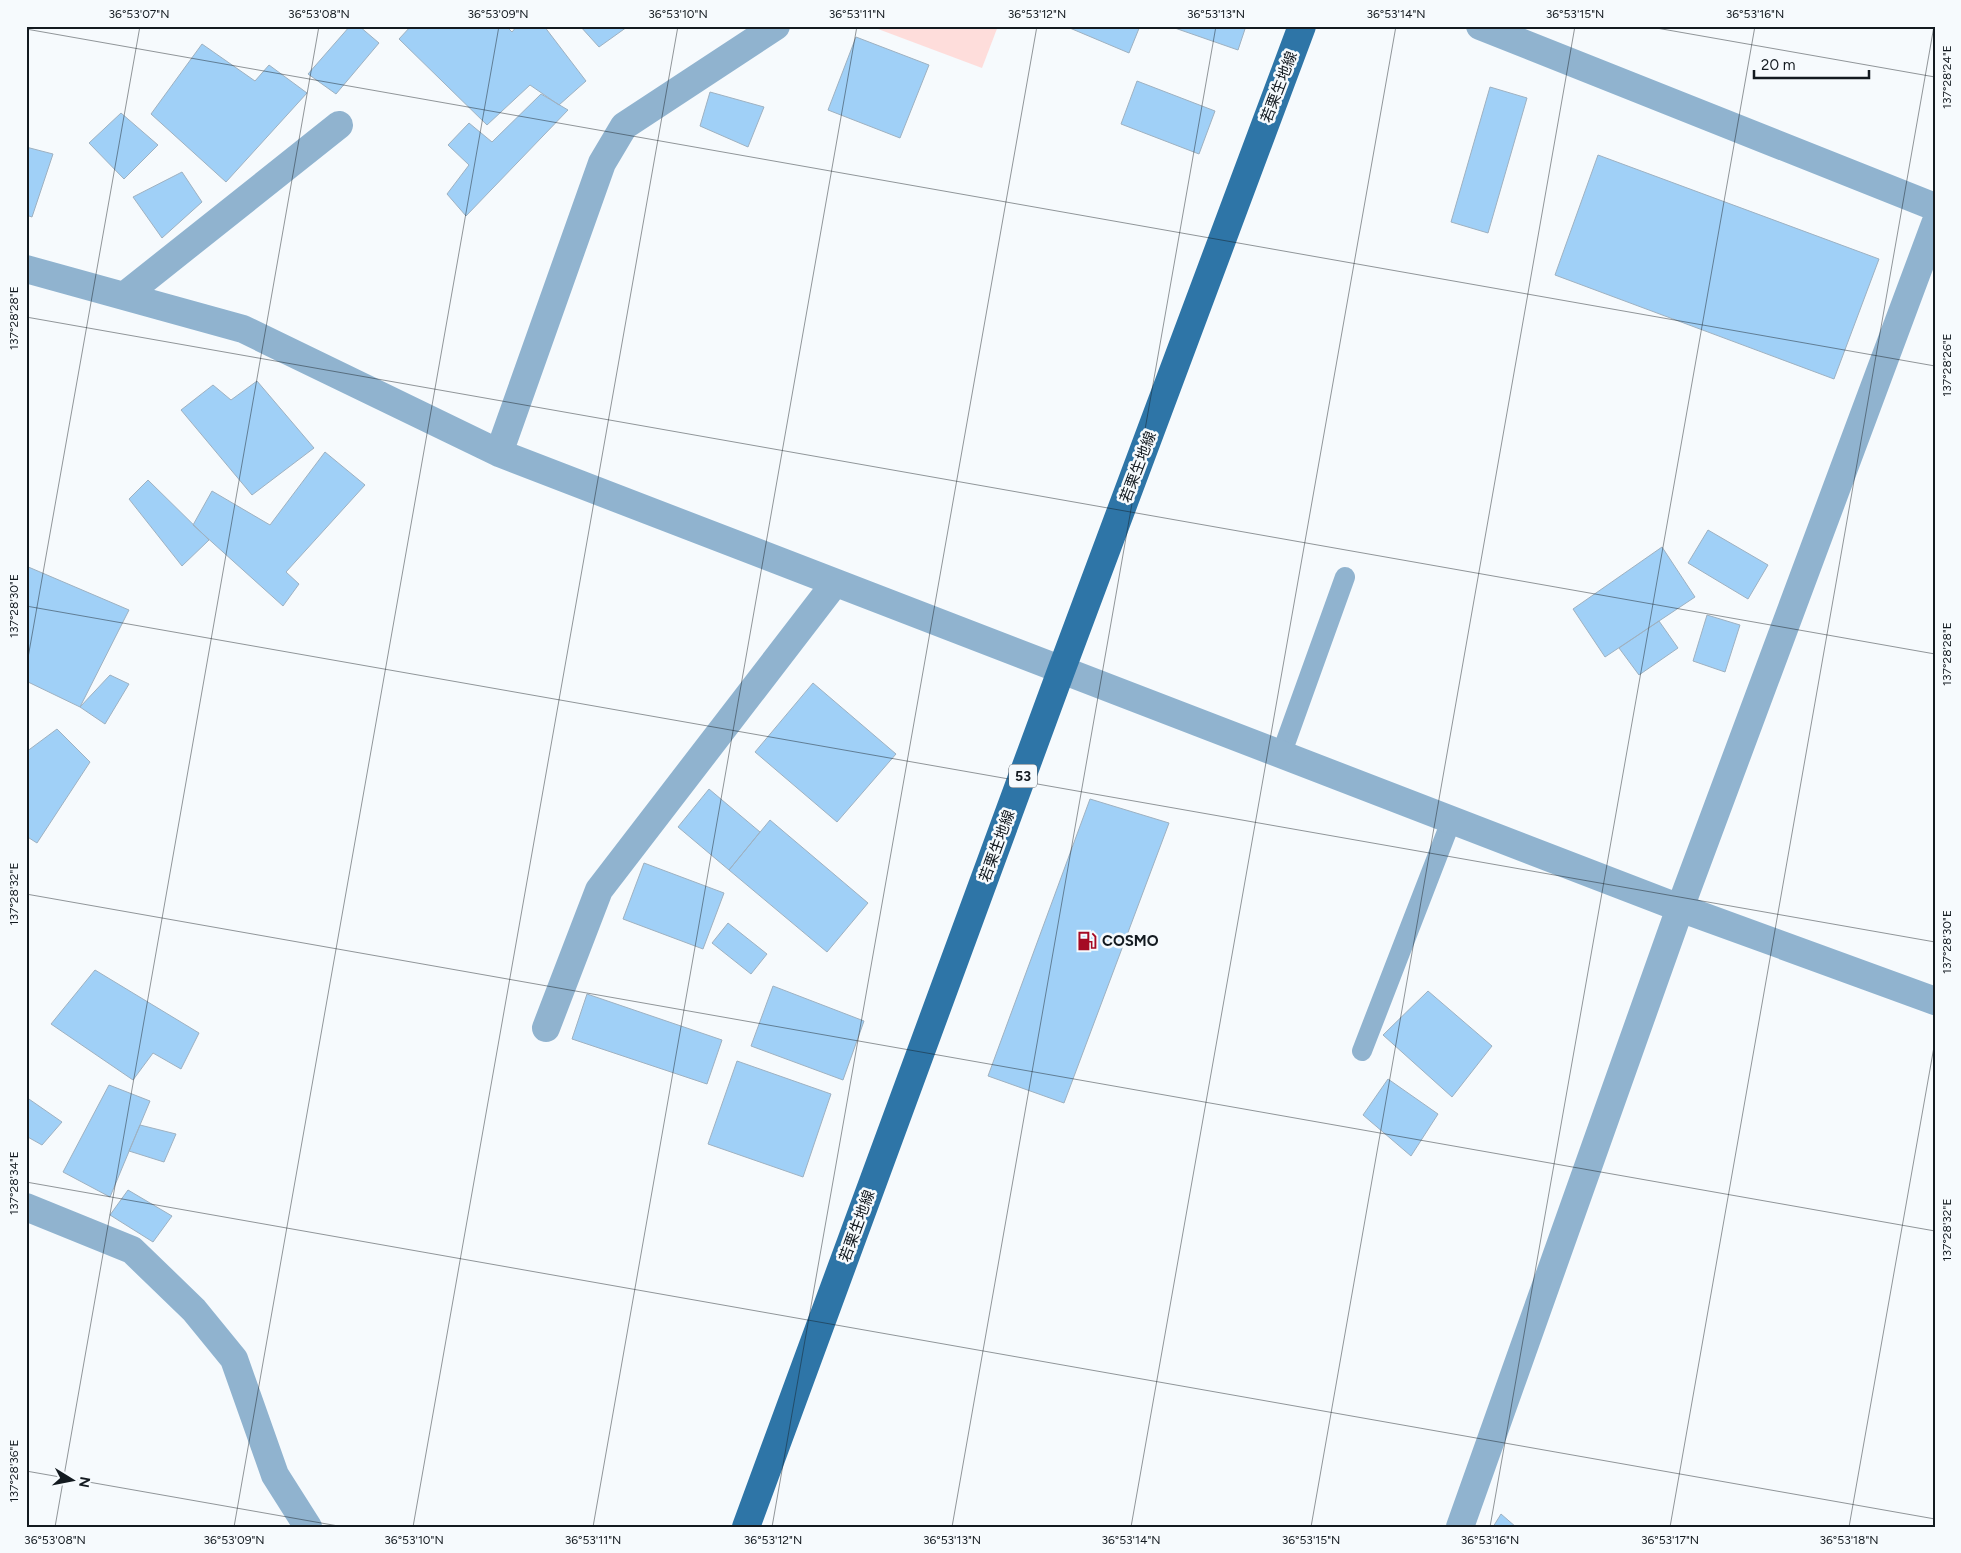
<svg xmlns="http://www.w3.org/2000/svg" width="1961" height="1553" font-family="Figtree,'Noto Sans JP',sans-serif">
<rect width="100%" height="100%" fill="#f6fafd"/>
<!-- green -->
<path fill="#fedddb" d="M870,26H998L982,68Z"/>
<!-- building -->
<path fill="#a0d0f7" stroke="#9eb1c1" d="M350,26H359L379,43L336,94L308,74Z
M411,26H506L512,32L517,26H544L586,81L559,105L530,85L487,125L399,39Z
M580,26H627V27L599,47Z
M1065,26H1140L1129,53Z
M1169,26H1246L1238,50Z
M856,37L929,65L900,138L828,110Z
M202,44L255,81L269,65L307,93L226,182L151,114Z
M1137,81L1215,111L1199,154L1121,124Z
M1490,87L1527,98L1488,233L1451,222Z
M710,92L764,107L748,147L700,126Z
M541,94L568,110L466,216L447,194L469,165L448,145L469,123L492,142Z
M121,113L158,145L124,179L89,143Z
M26,147L53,154L32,217L26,215Z
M1598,155L1879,259L1834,379L1555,275Z
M182,172L202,202L162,238L133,197Z
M257,381L314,448L252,495L181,410L213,385L231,400Z
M325,452L365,485L286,572L299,584L283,606L193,525L212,491L270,525Z
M148,480L209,540L182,566L129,499Z
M1708,530L1768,565L1748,599L1688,563Z
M1662,547L1695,597L1605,657L1573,609Z
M26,566L129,610L80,707L26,681Z
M1707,615L1740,625L1725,672L1693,661Z
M1659,621L1678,648L1639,675L1619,648Z
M110,675L129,684L105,724L80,707Z
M813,683L896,754L837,822L755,752Z
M57,729L90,762L37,843L26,836V752Z
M709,789L760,832L729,870L678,827Z
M1090,799L1169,823L1064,1103L988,1076Z
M770,820L868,903L827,952L729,870Z
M644,863L724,893L703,949L623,919Z
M728,923L767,954L751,974L712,943Z
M95,970L199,1033L181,1069L153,1053L133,1080L51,1024Z
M773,986L864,1021L843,1080L751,1046Z
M1428,991L1492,1046L1452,1097L1383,1035Z
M587,994L722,1040L707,1084L572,1039Z
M737,1061L831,1094L803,1177L708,1144Z
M1388,1079L1438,1114L1411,1156L1363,1115Z
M109,1085L150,1101L110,1197L63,1172Z
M26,1097L62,1122L42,1145L26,1136Z
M140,1125L176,1134L164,1162L129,1151Z
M128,1190L172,1216L153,1242L110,1215Z
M1501,1514L1516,1527H1493Z"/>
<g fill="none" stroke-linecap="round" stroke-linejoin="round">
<!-- lane -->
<path stroke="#90b3cf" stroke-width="20" d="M1281,755L1345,577
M1362,1051L1451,821"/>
<!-- street -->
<path stroke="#90b3cf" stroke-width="28" d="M1480,26L1935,207
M1935,224L1680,908L1935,1001
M26,269L243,329L499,453L1680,908L1460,1527
M124,296L339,125
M499,453L602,163L624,126L776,26
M546,1028L599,890L835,583
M26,1207L132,1250L194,1310L234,1359L275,1475L308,1527"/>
<!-- primary -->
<path stroke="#2e75a7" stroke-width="28" d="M746,1527L1061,671L1302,26"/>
</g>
<!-- ticks -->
<path fill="none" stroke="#131a20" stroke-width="1" stroke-opacity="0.45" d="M1645,26L1935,77M26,29L1935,366M26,317L1935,654M26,606L1935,942M26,669L140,26M26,894L1935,1231M26,1182L1935,1519M26,1471L344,1527M55,1527L319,26M234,1527L499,26M413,1527L678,26M593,1527L857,26M772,1527L1037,26M952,1527L1216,26M1131,1527L1396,26M1311,1527L1575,26M1490,1527L1755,26M1670,1527L1934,26M1849,1527L1935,1041"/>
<!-- icons -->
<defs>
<symbol id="fuel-bare" viewBox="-9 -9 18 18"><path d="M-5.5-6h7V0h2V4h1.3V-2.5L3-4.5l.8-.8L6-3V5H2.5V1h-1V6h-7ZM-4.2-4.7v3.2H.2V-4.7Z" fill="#a50a23" stroke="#f6fafd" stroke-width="2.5" paint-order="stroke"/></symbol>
</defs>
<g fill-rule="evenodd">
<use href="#fuel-bare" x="1073" y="927" width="28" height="28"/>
</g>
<g text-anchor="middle" stroke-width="5" stroke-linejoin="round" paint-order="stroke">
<!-- shield labels -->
<rect fill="#f6fafd" stroke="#575d62" stroke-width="1" x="1009" y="764.5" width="28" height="23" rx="4"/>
<g font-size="14" font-weight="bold" fill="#131a20">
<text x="1023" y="781">53</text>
</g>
<!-- street labels -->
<g font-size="15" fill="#131a20" stroke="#f6fafd">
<text transform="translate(1279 87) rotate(-69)" y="5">若栗生地線</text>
<text transform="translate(1138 467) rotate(-69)" y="5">若栗生地線</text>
<text transform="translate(997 846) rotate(-70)" y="5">若栗生地線</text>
<text transform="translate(857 1226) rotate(-70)" y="5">若栗生地線</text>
</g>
<!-- poi labels -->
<g font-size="15" font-weight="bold" fill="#131a20" stroke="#f6fafd" text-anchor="start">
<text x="1102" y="946">COSMO</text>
</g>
</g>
<!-- border -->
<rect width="1961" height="1553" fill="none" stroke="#f6fafd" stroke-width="55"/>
<!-- north arrow -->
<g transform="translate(72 1480) rotate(100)" stroke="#f6fafd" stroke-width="4" paint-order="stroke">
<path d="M0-4L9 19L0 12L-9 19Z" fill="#131a20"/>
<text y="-8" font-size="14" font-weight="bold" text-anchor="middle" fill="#131a20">N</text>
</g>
<!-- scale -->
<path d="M1754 70v8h115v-8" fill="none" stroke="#131a20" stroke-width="2.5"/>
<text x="1761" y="70" font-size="15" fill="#131a20" stroke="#f6fafd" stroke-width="4" paint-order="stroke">20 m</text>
<rect x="28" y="28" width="1906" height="1498" fill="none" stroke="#131a20" stroke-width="2"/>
<g font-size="12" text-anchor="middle" fill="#131a20">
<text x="139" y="18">36°53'07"N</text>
<text x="319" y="18">36°53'08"N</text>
<text x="498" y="18">36°53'09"N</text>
<text x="678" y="18">36°53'10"N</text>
<text x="857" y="18">36°53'11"N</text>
<text x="1037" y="18">36°53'12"N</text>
<text x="1216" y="18">36°53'13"N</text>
<text x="1396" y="18">36°53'14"N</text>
<text x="1575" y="18">36°53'15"N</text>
<text x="1755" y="18">36°53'16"N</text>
<text transform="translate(1947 77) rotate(-90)" y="4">137°28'24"E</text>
<text transform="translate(14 318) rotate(-90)" y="4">137°28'28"E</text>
<text transform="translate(1947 365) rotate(-90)" y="4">137°28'26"E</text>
<text transform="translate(14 606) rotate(-90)" y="4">137°28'30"E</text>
<text transform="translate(1947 654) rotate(-90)" y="4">137°28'28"E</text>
<text transform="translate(14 894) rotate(-90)" y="4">137°28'32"E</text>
<text transform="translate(1947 942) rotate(-90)" y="4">137°28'30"E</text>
<text transform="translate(14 1183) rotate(-90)" y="4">137°28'34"E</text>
<text transform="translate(1947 1230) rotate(-90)" y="4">137°28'32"E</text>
<text transform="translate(14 1471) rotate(-90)" y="4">137°28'36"E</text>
<text x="55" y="1544">36°53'08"N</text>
<text x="234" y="1544">36°53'09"N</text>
<text x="414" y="1544">36°53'10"N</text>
<text x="593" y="1544">36°53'11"N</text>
<text x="773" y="1544">36°53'12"N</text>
<text x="952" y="1544">36°53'13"N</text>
<text x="1131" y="1544">36°53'14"N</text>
<text x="1311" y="1544">36°53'15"N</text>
<text x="1490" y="1544">36°53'16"N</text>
<text x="1670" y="1544">36°53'17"N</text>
<text x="1849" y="1544">36°53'18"N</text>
</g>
</svg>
